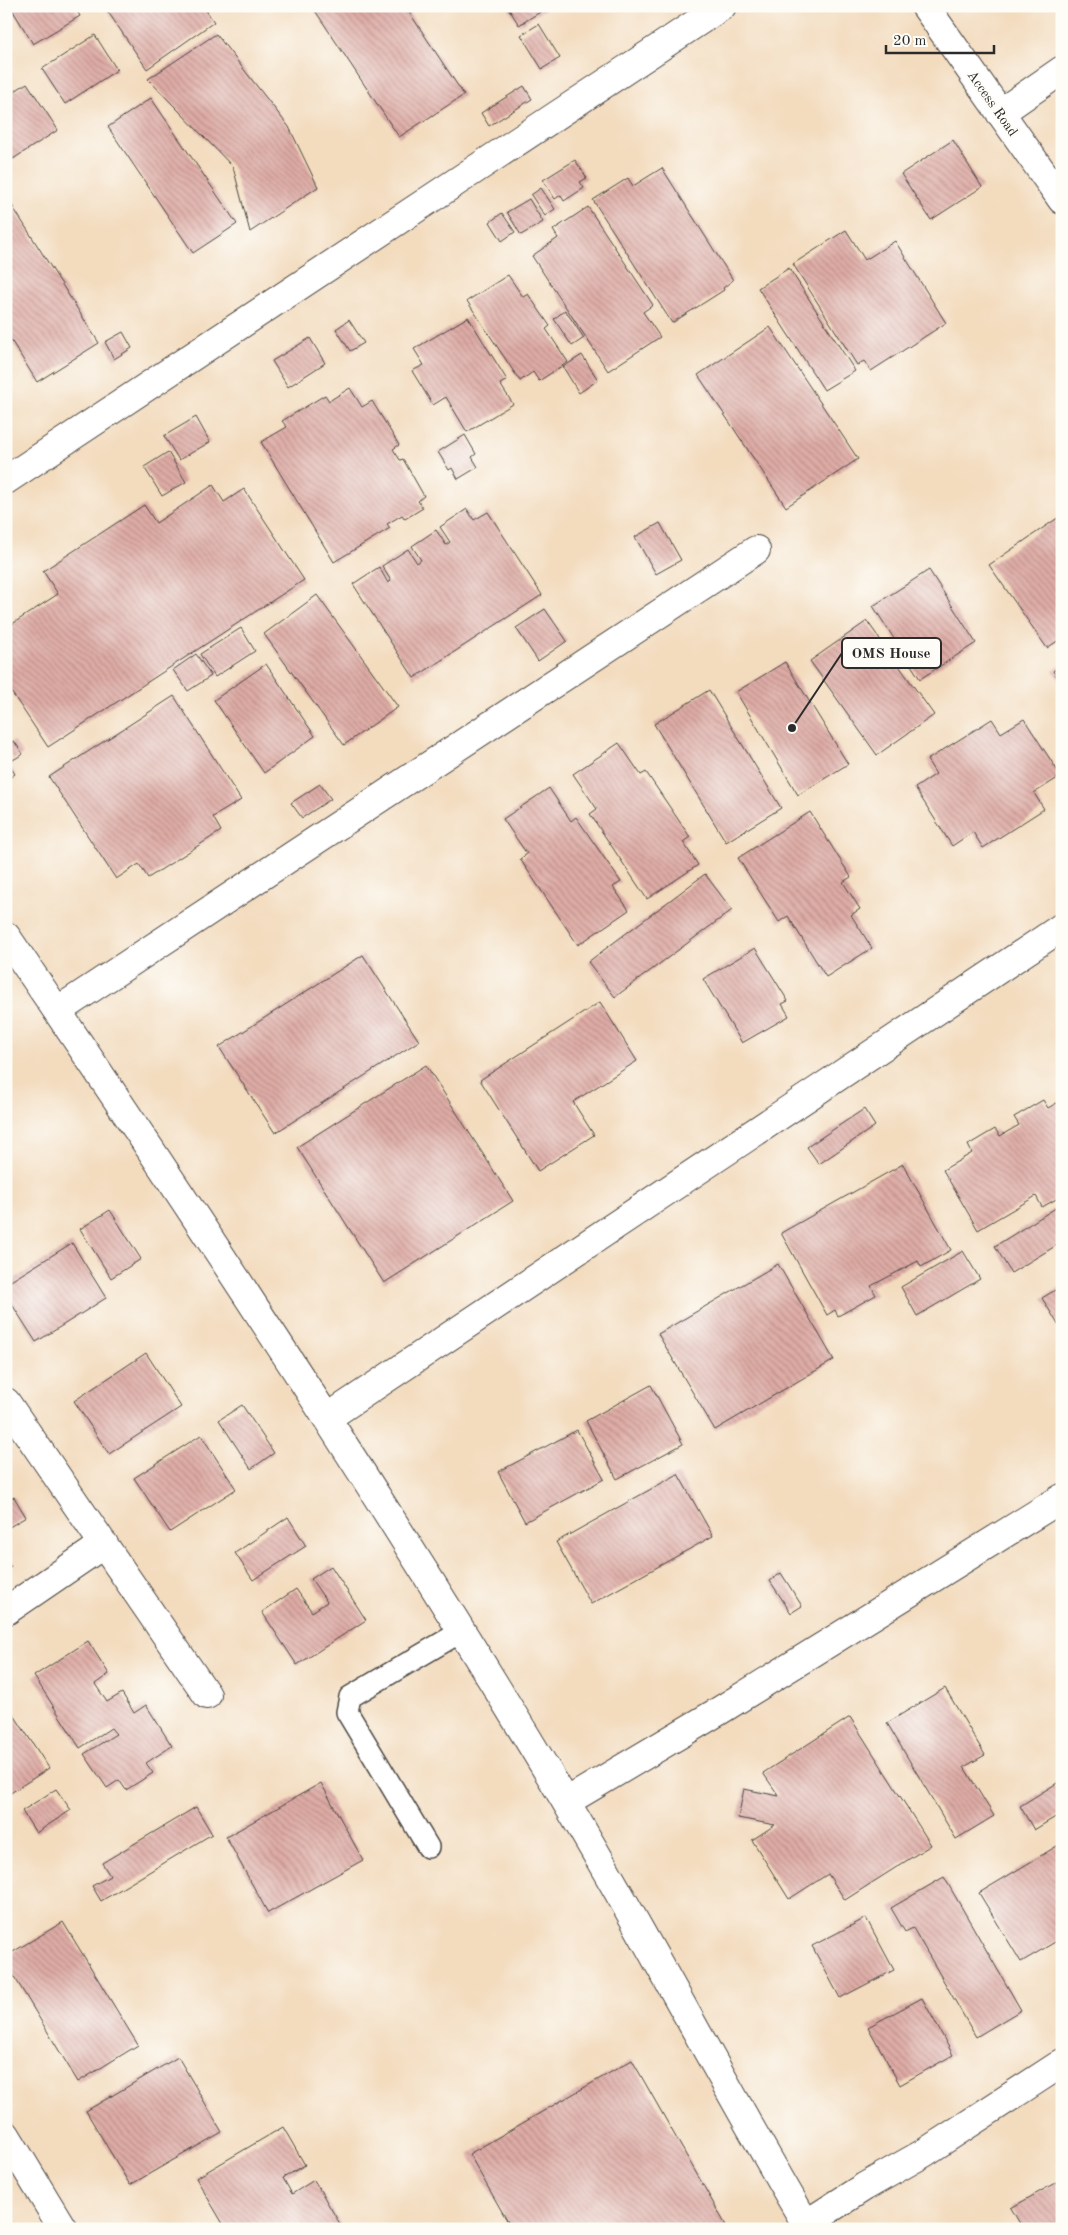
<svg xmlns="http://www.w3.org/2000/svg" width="1068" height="2235" font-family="'Old Standard TT',serif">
<defs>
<pattern id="building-back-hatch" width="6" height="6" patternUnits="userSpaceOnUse" patternTransform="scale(1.25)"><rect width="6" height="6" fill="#dfaca6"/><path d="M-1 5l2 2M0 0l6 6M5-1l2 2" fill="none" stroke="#b58c87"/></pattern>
</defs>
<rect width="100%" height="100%" fill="#fdfcf7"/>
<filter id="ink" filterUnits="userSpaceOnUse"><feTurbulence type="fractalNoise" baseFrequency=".02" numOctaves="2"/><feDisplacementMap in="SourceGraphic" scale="10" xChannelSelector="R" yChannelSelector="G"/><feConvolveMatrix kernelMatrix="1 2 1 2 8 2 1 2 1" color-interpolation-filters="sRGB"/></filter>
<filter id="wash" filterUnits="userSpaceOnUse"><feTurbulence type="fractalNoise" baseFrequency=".0096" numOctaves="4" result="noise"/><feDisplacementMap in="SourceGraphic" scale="20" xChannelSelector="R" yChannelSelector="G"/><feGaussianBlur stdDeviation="1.12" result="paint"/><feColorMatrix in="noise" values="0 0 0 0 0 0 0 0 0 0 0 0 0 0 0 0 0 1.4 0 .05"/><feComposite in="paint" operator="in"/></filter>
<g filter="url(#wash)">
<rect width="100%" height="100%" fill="#f3dbbe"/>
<g id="blocks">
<!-- building -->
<path fill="url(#building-back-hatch)" d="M10,6H74L80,16L33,44Z
M104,6H203L214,22L147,69Z
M312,6H405L464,95L399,137Z
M507,6H550L519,25Z
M539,24L560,58L542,69L521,35Z
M216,34L289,127L318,187L250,232L233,167L148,79Z
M95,35L117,70L65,104L42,69Z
M27,83L58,130L13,159L6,148V97Z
M524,86L532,99L489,126L481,113Z
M151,98L237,224L193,253L108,127Z
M953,140L982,187L931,220L901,174Z
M575,160L587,178L580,182L584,188L564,201L561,195L555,199L543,180Z
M662,168L733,280L723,288L724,290L672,323L593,200L628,178L633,186Z
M541,188L555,209L545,216L531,195Z
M6,196L99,343L37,382L6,332Z
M529,199L543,222L521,235L507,212Z
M588,207L653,305L643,312L660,337L608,371L532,256L558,238L553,230Z
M502,213L515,232L502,241L490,222Z
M846,230L865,260L895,241L946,323L871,371L864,361L857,365L793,264Z
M789,268L855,371L824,390L758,288Z
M508,275L523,297L528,294L550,326L546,329L568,362L539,381L533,372L520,381L467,301Z
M565,310L584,338L572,346L554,319Z
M468,317L507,380L500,384L513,404L467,432L446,397L433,405L412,371L424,365L414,349Z
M349,320L364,343L350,351L336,329Z
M770,327L858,459L786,507L698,375Z
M123,332L132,348L114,359L105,342Z
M310,338L325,363L288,387L272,361Z
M582,355L598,380L579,393L563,367Z
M350,388L362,407L372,401L399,445L393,449L400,460L403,459L424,496L418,501L423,508L405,519L402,515L387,524L390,528L334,562L261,442L287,427L282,421L325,395L329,401Z
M196,417L210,442L179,460L164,436Z
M465,435L476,454L472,457L478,467L458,479L452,468L449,470L438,452Z
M168,452L186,482L162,496L144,467Z
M213,485L224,502L244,489L304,580L48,747L6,684V628L58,594L43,571L144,505L156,523Z
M467,509L474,520L488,512L542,595L414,678L353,584L379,567L388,583L391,581L382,566L408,549L417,563L421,560L412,546L436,530L446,545L450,542L440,527Z
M1062,515V638L1047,648L989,565Z
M660,523L681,560L656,574L635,537Z
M929,570L976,643L920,679L873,606Z
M317,595L398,707L344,745L264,634Z
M545,609L567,641L538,661L516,628Z
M867,621L934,715L877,755L810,661Z
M241,628L255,651L215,677L200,654Z
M196,654L211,676L188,691L173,670Z
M785,662L848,764L798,795L736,692Z
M266,664L315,736L264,773L214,700Z
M1062,665V684L1053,671Z
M709,690L781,808L726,842L654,724Z
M174,696L241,800L213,817L221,831L148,878L139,864L116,879L49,777Z
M992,719L1001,733L1024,719L1061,776L1034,793L1044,809L983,848L973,832L952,846L915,788L936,774L927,760Z
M14,741L23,754L13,760L6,745Z
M619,743L641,775L646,772L690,837L683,842L698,865L647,899L590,814L597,809L573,774Z
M6,760L15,774L6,780Z
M320,784L331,799L302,818L291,803Z
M549,788L571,821L576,817L621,882L613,887L629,910L578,945L520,859L527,854L503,819Z
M810,812L851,877L843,882L860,909L851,915L872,948L826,977L788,916L779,922L738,858Z
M705,874L732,910L615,997L588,962Z
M755,948L788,1001L782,1004L789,1016L742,1043L703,979Z
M363,955L419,1041L275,1133L219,1047Z
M600,1002L637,1061L573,1102L594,1135L538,1171L480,1080Z
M426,1065L513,1201L384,1283L297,1147Z
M1043,1100L1048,1108L1062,1100V1196L1042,1207L1036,1196L978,1230L943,1170L972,1153L968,1145L995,1129L1000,1136L1019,1125L1014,1117Z
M864,1109L875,1126L819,1164L807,1147Z
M903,1164L951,1250L921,1267L918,1261L871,1286L876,1295L838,1316L835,1310L827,1315L781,1233Z
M1062,1204V1242L1011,1273L995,1246Z
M110,1210L141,1259L111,1278L80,1229Z
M72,1243L106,1298L36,1342L6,1295V1284Z
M963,1251L980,1279L917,1316L901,1287Z
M778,1264L834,1360L715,1430L658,1334Z
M1062,1286V1331L1042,1298Z
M146,1353L181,1407L109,1454L74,1401Z
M651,1385L683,1444L617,1479L586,1421Z
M242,1405L274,1453L251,1469L219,1420Z
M577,1430L604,1479L525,1522L498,1472Z
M201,1435L236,1489L170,1532L134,1478Z
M678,1474L713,1536L591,1604L556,1542Z
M14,1497L26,1517L6,1529V1501Z
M288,1517L306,1546L253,1580L235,1553Z
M6,1559L11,1567L6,1570Z
M331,1566L366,1620L297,1665L262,1612L296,1589L312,1612L327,1602L311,1579Z
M781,1573L802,1606L791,1613L770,1581Z
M88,1641L109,1674L95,1684L107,1702L122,1693L134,1713L146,1705L172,1746L146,1763L153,1773L126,1790L119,1780L107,1788L84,1754L116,1734L111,1728L80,1748L34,1676Z
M945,1688L985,1755L964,1767L994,1816L956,1839L887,1723Z
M6,1703L49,1768L6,1796Z
M850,1717L931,1845L845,1900L828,1874L789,1899L752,1840L775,1825L738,1818L744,1789L779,1796L763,1773Z
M1062,1780V1813L1034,1830L1020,1806Z
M321,1783L363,1860L268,1913L226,1837Z
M56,1789L71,1810L36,1833L22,1811Z
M196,1807L212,1834L101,1901L92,1886L110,1876L102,1863Z
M1062,1843V1938L1021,1962L979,1893Z
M944,1877L1021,2010L976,2037L913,1928L905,1932L891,1908Z
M866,1918L894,1970L840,1998L812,1946Z
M63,1922L138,2045L78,2082L6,1963V1956Z
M922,1998L953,2055L900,2085L868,2027Z
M178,2057L222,2132L130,2185L86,2111Z
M632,2060L728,2229H512L469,2154Z
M283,2127L305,2165L283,2178L292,2194L314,2180L343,2229H226L196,2178Z
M1062,2179V2229H1023L1011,2208Z"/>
</g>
</g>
<g filter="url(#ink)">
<use href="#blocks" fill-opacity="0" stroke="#494541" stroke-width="1"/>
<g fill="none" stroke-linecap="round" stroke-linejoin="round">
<defs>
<path id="service" d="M428,1847L347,1712L350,1697L462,1631"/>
<path id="minor" d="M925,6L1062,200
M1000,113L1062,70
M6,480L722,6
M6,936C199,1218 387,1504 563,1797C648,1939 724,2086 809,2229
M57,1011L756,550
M6,1402L207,1695
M327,1418L1062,927
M6,1611L104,1544
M566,1802L719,1711L1062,1498
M6,2135L63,2229
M806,2224L864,2187L924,2153L1062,2063"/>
</defs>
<!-- service casing -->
<use href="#service" stroke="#494541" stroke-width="24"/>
<!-- minor casing -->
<use href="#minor" stroke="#494541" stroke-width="30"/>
<!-- service -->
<use href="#service" stroke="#fff" stroke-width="21"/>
<!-- minor -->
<use href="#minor" stroke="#fff" stroke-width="28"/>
</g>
</g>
<g text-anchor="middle" stroke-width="5" stroke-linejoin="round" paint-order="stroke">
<!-- street labels -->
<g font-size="14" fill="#2b2b2b" stroke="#fdfcf7">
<text transform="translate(993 103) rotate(55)" y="5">Access Road</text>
</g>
</g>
<!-- callouts -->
<path fill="none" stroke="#2b2b2b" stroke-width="2" d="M792 728L842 653"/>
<circle fill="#2b2b2b" stroke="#fdfcf7" stroke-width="2" cx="792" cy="728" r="5"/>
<rect fill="#fdfcf7" stroke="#2b2b2b" stroke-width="2" x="842" y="638" width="99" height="30" rx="5"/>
<g font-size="15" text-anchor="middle" font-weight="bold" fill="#2b2b2b">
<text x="891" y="658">OMS House</text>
</g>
<!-- margin -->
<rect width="1068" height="2235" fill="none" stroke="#fdfcf7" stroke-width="25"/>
<!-- scale -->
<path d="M886 45v8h108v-8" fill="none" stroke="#2b2b2b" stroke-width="2.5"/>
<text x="893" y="45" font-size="15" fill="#2b2b2b" stroke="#fdfcf7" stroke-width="4" paint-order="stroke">20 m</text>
</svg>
